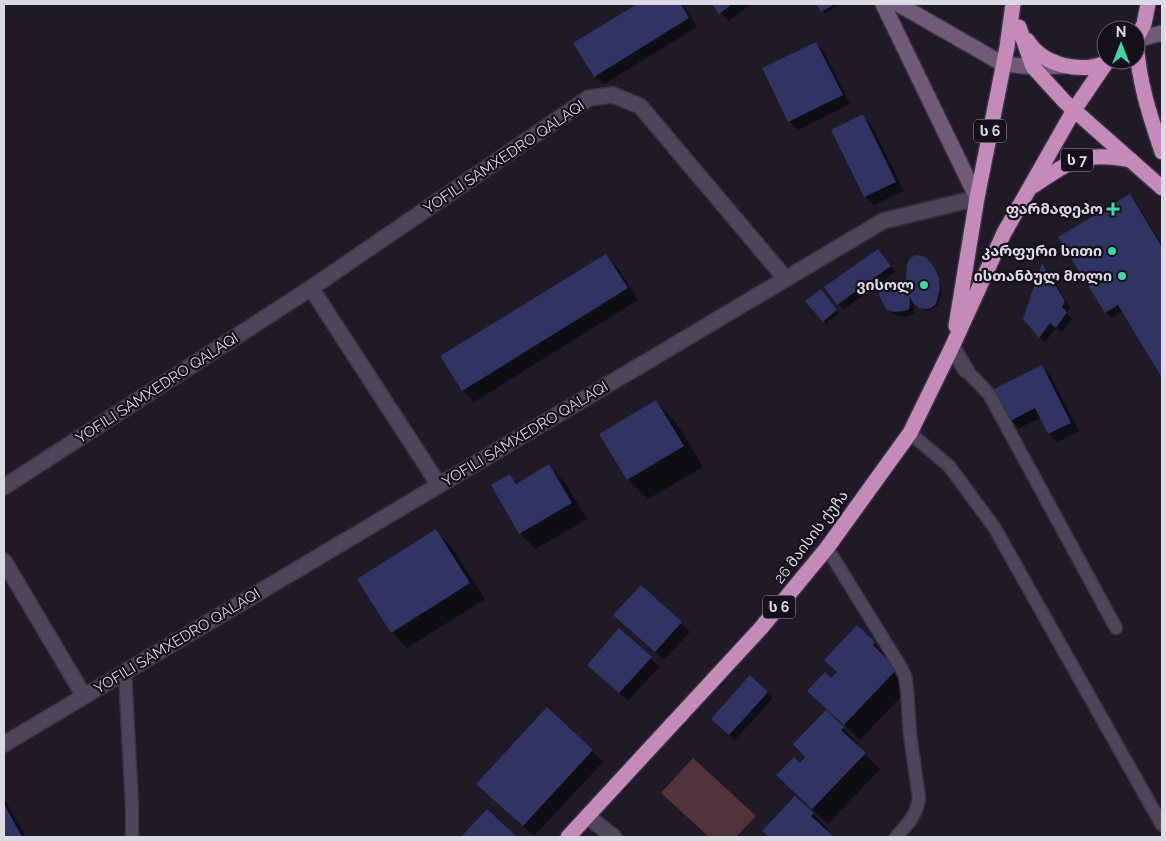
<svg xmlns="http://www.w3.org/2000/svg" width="1166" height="841" font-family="Raleway,'Noto Sans Georgian',sans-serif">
<rect width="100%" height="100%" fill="#1f1928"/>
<!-- green -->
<path fill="#53323c" d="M693,758L756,816L736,837H709L661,793Z"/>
<!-- shadow -->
<path fill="#0007" d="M640,4H683L697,27L604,84L595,76L575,43Z
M713,4H751L729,21Z
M818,4H836L837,6L825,14Z
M816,43L824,52L850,104L798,130L789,121Z
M863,116L871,124L904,191L874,205L865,197L833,130Z
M1130,195L1135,201L1162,245V376L1123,311L1111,318L1106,312Z
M606,256L617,267L638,300L474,402L463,390Z
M883,256L895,272L844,309L838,304Z
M932,265L940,282L942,292L938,306L928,311L923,310L914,303V314L906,317L893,314L887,308L898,284L910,296Z
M1043,265L1048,270L1070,308L1067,313L1072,319L1062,332L1056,328L1045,342L1039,337Z
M823,293L839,313L826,323L823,321Z
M1042,367L1050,375L1079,431L1057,442L1049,434L1041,418L1019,428L1011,420Z
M656,402L676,422L703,467L648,499L628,479Z
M549,466L564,481L587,519L536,549L520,533L493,486L510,476L518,484Z
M436,531L451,546L485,599L407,648L392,632L358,580Z
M641,586L690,632L664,660L624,623Z
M857,627L890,659L888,661L912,685L860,740L825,706L832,680L838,672Z
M651,658L659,667L628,701L597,673Z
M767,692L773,698L735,740L718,724Z
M826,711L858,743L856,746L880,769L828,824L793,791L800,765L807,757Z
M592,751L603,762L534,836L489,795Z
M4,799L6,802L26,837H4Z
M487,811L515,837H463Z
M813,814L828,829L826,831L832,837H771L764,831Z"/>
<!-- building -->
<path fill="#2f3462" d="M637,4H681L689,18L594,77L573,43Z
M712,4H732L719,14Z
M816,4H835L821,12Z
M816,42L843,95L788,122L762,68Z
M863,114L896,182L864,197L831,130Z
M1130,194L1162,247V378L1118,305L1105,313L1058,237Z
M878,249L891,266L837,305L824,287Z
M606,254L628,288L462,391L440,356Z
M916,255L926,257L934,267L939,278L940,289L936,304L931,308L925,309L919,308L913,303L909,296L906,282L907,264L910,258Z
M1042,263L1065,301L1062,307L1067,312L1056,328L1050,323L1039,338L1023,319Z
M892,280L899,283L905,289L909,296L910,302L909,309L905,311L893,312L886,309L879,295V287L882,282Z
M821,289L837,310L823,322L805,301Z
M1042,365L1071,423L1048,434L1035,408L1010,421L994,389Z
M656,400L684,446L627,480L599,434Z
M549,464L572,503L519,534L491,485L510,474L516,484Z
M436,529L470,583L391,633L357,579Z
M641,585L682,622L655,652L613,615Z
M857,625L875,642L873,645L897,669L844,725L807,691L825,672L831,678L837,672L824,660Z
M619,628L652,657L619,693L587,665Z
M750,675L768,692L729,735L711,719Z
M547,707L593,750L523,826L476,784Z
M826,710L844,727L841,730L866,753L812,809L776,775L794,757L800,763L805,757L793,744Z
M795,796L814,813L811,816L834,837H769L762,831Z
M4,804L22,837H4Z
M487,809L516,836L515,837H461Z"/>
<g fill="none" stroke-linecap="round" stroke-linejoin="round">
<defs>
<path id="lane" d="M966,370L989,394L1116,628
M910,433L949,466L994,527L1162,825
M827,548L900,666L905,676L907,689L910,735L919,798C917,815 907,825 896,837
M125,672L132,806V837"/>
<path id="street" d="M311,288L439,485
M952,347L966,370
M4,487L311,288L589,98L613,95L640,106L786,279
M4,561L84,696
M4,744L883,221L977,198
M587,816L614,837"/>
<path id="secondary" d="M883,4L977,198
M898,4L1003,64L1033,67L1064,66
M1136,40L1162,33"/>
<path id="highway" d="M1019,27L1033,67L1065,102L1162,188
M1027,40C1043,66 1081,74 1108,62
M1136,40L1144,24L1148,4
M1136,41C1139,83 1149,113 1162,152
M1033,186C1072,160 1083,151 1131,160
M956,326L977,198L1007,47L1013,4
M568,837L761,628L827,548L910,433L952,347L1004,233L1074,110L1106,63"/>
</defs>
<!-- lane casing -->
<use href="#lane" stroke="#38333f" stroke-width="15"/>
<!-- street casing -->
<use href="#street" stroke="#38333f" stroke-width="18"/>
<!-- secondary casing -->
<use href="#secondary" stroke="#38333f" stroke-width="18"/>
<!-- highway casing -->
<use href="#highway" stroke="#38333f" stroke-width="18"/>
<!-- lane -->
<use href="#lane" stroke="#4d4658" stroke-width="12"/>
<!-- street -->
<use href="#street" stroke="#4d4658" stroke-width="15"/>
<!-- secondary -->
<use href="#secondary" stroke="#705a75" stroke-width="15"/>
<!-- highway -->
<use href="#highway" stroke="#c38aba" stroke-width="15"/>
</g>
<!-- markers -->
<g fill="#43d4a0" stroke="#16101e" stroke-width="2">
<path d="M1110.5 201.5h5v5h5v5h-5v5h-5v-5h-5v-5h5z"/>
<circle cx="1112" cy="251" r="5"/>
<circle cx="1122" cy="276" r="5"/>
<circle cx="924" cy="285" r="5"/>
</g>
<g text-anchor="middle" stroke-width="4.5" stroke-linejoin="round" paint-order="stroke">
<!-- shield labels -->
<g fill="#16101e" stroke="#a19da9" stroke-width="1">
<rect x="974" y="119.5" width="32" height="23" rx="4"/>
<rect x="1061" y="148.5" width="32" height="23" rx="4"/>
<rect x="763" y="595.5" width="32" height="23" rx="4"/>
</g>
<g font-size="14" font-weight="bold" fill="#ddd9e4">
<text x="990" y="136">ს 6</text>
<text x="1077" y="165">ს 7</text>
<text x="779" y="612">ს 6</text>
</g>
<!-- street labels -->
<g font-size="15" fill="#ddd9e4" stroke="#16101e">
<text transform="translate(504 157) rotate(-34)" y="5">YOFILI SAMXEDRO QALAQI</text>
<text transform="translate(157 388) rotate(-33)" y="5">YOFILI SAMXEDRO QALAQI</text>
<text transform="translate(525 434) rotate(-31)" y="5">YOFILI SAMXEDRO QALAQI</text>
<text transform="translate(811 537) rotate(-53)" y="5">26 მაისის ქუჩა</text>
<text transform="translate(177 641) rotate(-31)" y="5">YOFILI SAMXEDRO QALAQI</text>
</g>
<!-- poi labels -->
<g font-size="15" font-weight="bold" fill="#ddd9e4" stroke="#16101e" text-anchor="end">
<text x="1103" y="214">ფარმადეპო</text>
<text x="1102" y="256">კარფური სითი</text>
<text x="1112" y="281">ისთანბულ მოლი</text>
<text x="914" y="290">ვისოლ</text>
</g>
</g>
<!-- border -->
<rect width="1166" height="841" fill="none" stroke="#ddd9e4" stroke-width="10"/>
<!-- north arrow -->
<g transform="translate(1121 45)"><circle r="24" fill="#16101e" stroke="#66606d"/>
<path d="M0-4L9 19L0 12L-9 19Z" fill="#43d4a0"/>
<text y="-8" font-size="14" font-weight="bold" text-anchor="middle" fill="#ddd9e4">N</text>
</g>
</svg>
